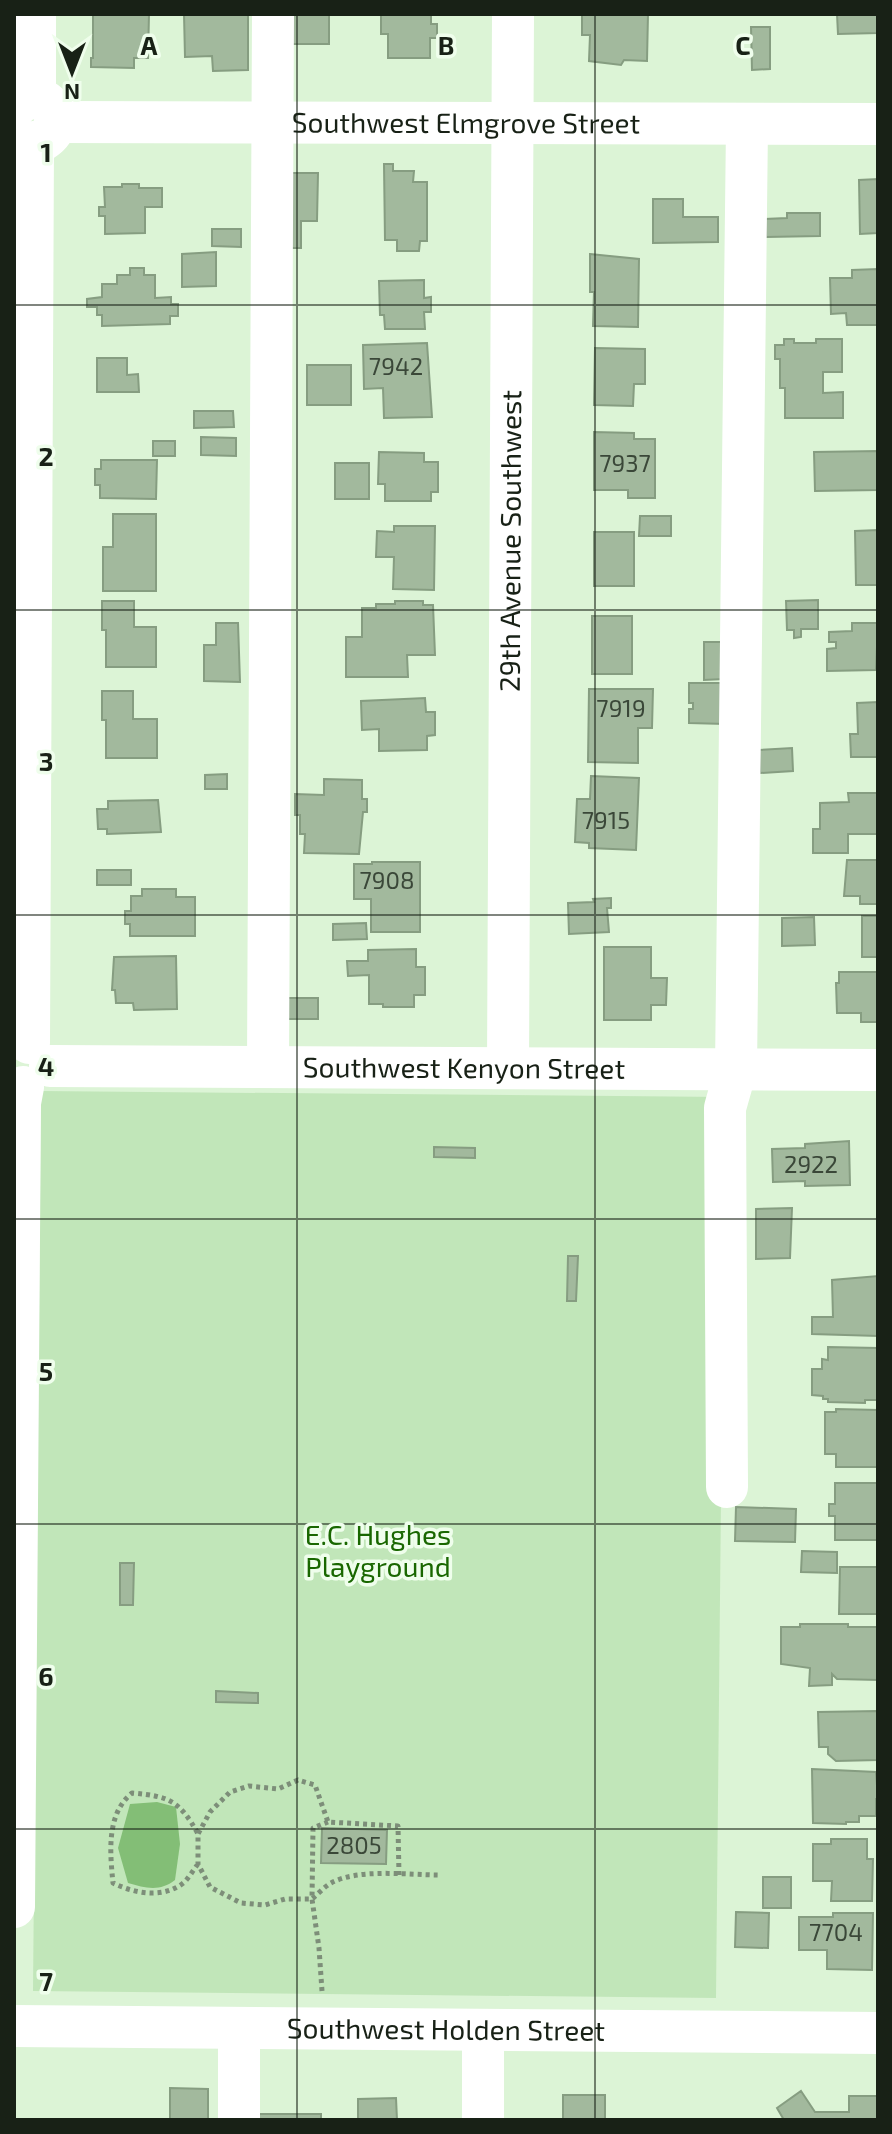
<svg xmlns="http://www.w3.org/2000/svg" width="892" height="2134" font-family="'Exo 2',sans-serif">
<rect width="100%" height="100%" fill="#dcf4d6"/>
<!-- green -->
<path fill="#c1e6b9" d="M41,1091L725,1097L716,1998L33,1991Z"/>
<!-- water -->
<path fill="#83be76" d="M157,1802L176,1807L180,1844L175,1880C160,1892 145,1888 128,1883L118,1848L130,1804Z"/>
<!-- building -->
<path fill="#a2b99d" stroke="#869d81" stroke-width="2" d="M93,14H149L148,58H134V68L91,67V58H93Z
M184,14H248V70L213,71L212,56L185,57Z
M290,14H329V44H290Z
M381,14H431V24H437V38H430V58H388V34H381Z
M582,14H648L647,61L624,60L621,65L589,61L590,35H582Z
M837,14H878V33L838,34Z
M751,27H770V69L752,70Z
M384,164H393V171H414L413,182H427V241H420L419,251H397V240H385Z
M282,173H318L317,221H301V248H277Z
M878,179V233L860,234L859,180Z
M122,184H139V188H162V207H145V233L105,234V216H99V207H105L104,187H122Z
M653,199H683V217H718V242L653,243Z
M787,213H820V236L766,237L765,219L787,218Z
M212,229H241V247L212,246Z
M216,252V286L182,287V254Z
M590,254L639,259L638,327L593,326L594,292H590Z
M130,268H144V275H155V298L171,297V304H178V316H170V324L102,326V315H97V307H87V299L102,297V284H117V275H130Z
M878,269V325H847L846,313L831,314L830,278H852V270Z
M424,280V298L431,297V312H424L425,329H385L384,315H380L379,281Z
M784,339H794V343H816V339H842V372H823V393L843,392V418H785V388H780V359H775V345H784Z
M427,343L432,417L384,418L383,388L364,389L363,345Z
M595,348L645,349V384H634L633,406L594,405Z
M97,358H127V375L138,374L139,392H97Z
M307,365H351V405H307Z
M194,411H233L234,427L194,428Z
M594,432L634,433V439H655V498H628V490H594Z
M201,437L236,438V456L201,455Z
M153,441H175V456H153Z
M878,451V490L815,491L814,452Z
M379,452L424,453V462H438V492H431V501H385V484H378Z
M101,460H157L156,499L100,498V485H95V469H101Z
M335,463H369V499H335Z
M113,514H156V591H103V547H113Z
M640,516H671V536H639Z
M394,526H435L434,590L393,589L394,557H376L377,531L394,532Z
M878,530V585H856L855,531Z
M594,532H634V586H594Z
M818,600V629H801V637L794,638V630H787L786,601Z
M102,601H134V627H156V667H106V630H102Z
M395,601H423V605H433L435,655H407L408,677H346V637H362V608H376V604H395Z
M592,616H632V674H592Z
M216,623H238L240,682L204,681V645H216Z
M852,623H878L876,670L827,671V649L836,648V642H829V632L852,631Z
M704,642H724V679L704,680Z
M689,683H725V724L689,723V709H693V703H689Z
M589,689H653L652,728H638V763L588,762Z
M102,691H133V719H157V758H106V720H102Z
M425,698L426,712H435V735L427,736V750L379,751V729L362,730L361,701Z
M878,702V757H851L850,734H858L857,703Z
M792,748L793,771L760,773L759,750Z
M227,774V789H205V775Z
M591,776L639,778L636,850L589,848V843L575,842L577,799H590Z
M324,779L362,780V799H367V812H363L359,854L304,853L305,834H300V815H295V794L324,795Z
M848,793H878V834H848V853H813V829H820V803L849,802Z
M158,800L161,832L107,834V829H98L97,809H108V801Z
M847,860H878V904H860V896H844Z
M372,862H420V932H371V899H354V864H372Z
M97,870H131V885H97Z
M142,889H176V897H195V936H130V924H125V911H131V896H142Z
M611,898V908H607L609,932L569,934L568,903L594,902L593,899Z
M862,916H878V957H862Z
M814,917L815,945L782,946V918Z
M366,923L367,939L333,940V924Z
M604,947H651V978H667L666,1005H651V1020H604Z
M416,949V967H425V995H414V1007H383V1004H369V975L348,976L347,961H368V950Z
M176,956L177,1009L134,1010L133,1003H116L115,990H112L114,957Z
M839,972H878V1022H861V1013H837L836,983H839Z
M282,998H318V1019H283Z
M849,1141L850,1185L805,1186V1181L773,1182L772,1149L805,1148V1144Z
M434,1147L475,1148V1158L434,1157Z
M792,1208L790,1258L756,1259V1209Z
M568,1256H578L576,1301H567Z
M878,1276V1336L812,1334V1317H833L832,1280Z
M828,1347L878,1348V1400H865V1403L828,1402V1399H823V1396L812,1395V1369H822V1359L828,1360Z
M836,1409L878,1410V1467H836V1454H825V1412H836Z
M835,1483H878V1540H835V1516H829V1504H835Z
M736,1507L796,1509L795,1542L735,1541Z
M802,1551L837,1552V1573L801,1572Z
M120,1563H134L133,1605H120Z
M840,1567H878V1614H839Z
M800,1624H848V1627H878V1680L837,1679L832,1674V1685L809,1686L810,1668L781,1664V1627H800Z
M216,1691L258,1693V1703L216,1702Z
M877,1711L878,1760L836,1761L828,1754V1747H819L818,1712Z
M812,1769L876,1772L878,1799H876V1816H859V1822H846V1824L813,1823Z
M322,1828L387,1830L386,1864L321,1863Z
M831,1839H867V1859H873L872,1901H831L832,1881H813V1844H831Z
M763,1877H791V1908H763Z
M736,1912L769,1913L768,1948L735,1947Z
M833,1913H873L872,1970L827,1969V1950H799V1917H833Z
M170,2088L208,2089V2120H170Z
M801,2091L815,2112H849V2096H878V2120H784L777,2108Z
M563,2095H605V2120H563Z
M396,2098L397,2120H358V2099Z
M257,2114H321V2120H256Z"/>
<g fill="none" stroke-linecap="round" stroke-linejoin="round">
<!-- path -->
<path stroke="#7d8e79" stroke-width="5" stroke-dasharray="4 4" stroke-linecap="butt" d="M198,1864C193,1870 188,1880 182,1884C161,1899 134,1893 113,1883C110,1853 106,1814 132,1793C169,1796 180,1801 198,1834
M399,1875L398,1826L328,1822L315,1785L298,1780L278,1789L249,1786L230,1792L210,1812L198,1834V1864L210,1887L241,1903L265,1905L285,1899H312C318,1894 324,1887 331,1883C359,1868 408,1875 439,1875
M322,1991L319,1948L312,1899L313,1828L328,1822"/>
<!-- minor -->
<g stroke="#fff" stroke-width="42">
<path d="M35,14V98"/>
<path d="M14,109C38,79 75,119 43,140"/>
<path id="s1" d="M56,122L878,124"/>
<path d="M29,1043L33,142"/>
<path d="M268,1065L273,14"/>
<path id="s2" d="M50,1066L878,1070"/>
<path id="s3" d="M508,1067L513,14"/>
<path d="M727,1487L725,1108L736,1069L747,125"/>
<path d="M14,1907L20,1103L23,1087"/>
<path id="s4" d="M14,2026L878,2033"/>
<path d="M239,2120V2028"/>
<path d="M483,2120V2030"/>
</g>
</g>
<!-- grid -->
<path fill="none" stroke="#182116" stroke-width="2" stroke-opacity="0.55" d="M297,14V2120M595,14V2120M14,305H878M14,610H878M14,915H878M14,1219H878M14,1524H878M14,1829H878"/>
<g text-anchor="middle" stroke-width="7" stroke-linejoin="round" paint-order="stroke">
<!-- number labels -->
<g font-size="24" fill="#3a4738">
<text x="396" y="375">7942</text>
<text x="625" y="472">7937</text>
<text x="621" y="717">7919</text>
<text x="606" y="829">7915</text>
<text x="387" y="889">7908</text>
<text x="811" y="1173">2922</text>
<text x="354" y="1854">2805</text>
<text x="836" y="1941">7704</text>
</g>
<!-- street labels -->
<g font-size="28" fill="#182116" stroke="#effeec">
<text dy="10" stroke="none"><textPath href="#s1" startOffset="410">Southwest Elmgrove Street</textPath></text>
<text dy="10" stroke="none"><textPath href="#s3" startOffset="526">29th Avenue Southwest</textPath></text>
<text dy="10" stroke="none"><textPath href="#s2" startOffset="414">Southwest Kenyon Street</textPath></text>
<text dy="10" stroke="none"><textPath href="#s4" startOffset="432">Southwest Holden Street</textPath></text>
</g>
<!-- park labels -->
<g font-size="28" fill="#196700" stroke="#effeec">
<text x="378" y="1545">E.C. Hughes<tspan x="378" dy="32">Playground</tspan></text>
</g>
</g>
<g font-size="26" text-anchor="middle" font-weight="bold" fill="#182116" stroke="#effeec" stroke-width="7" stroke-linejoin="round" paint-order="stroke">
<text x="149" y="55">A</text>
<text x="446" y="55">B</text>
<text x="743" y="55">C</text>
<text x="46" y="162">1</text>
<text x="46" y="466">2</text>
<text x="46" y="771">3</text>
<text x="46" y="1076">4</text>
<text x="46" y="1381">5</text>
<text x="46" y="1686">6</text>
<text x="46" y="1991">7</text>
</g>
<!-- border -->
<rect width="892" height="2134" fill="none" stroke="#182116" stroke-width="32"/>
<!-- north arrow -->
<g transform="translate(72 72) rotate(180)" stroke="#effeec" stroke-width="6" paint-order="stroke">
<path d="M0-6L14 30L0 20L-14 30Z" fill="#182116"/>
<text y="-12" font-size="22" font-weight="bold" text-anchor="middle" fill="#182116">N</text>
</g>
</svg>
